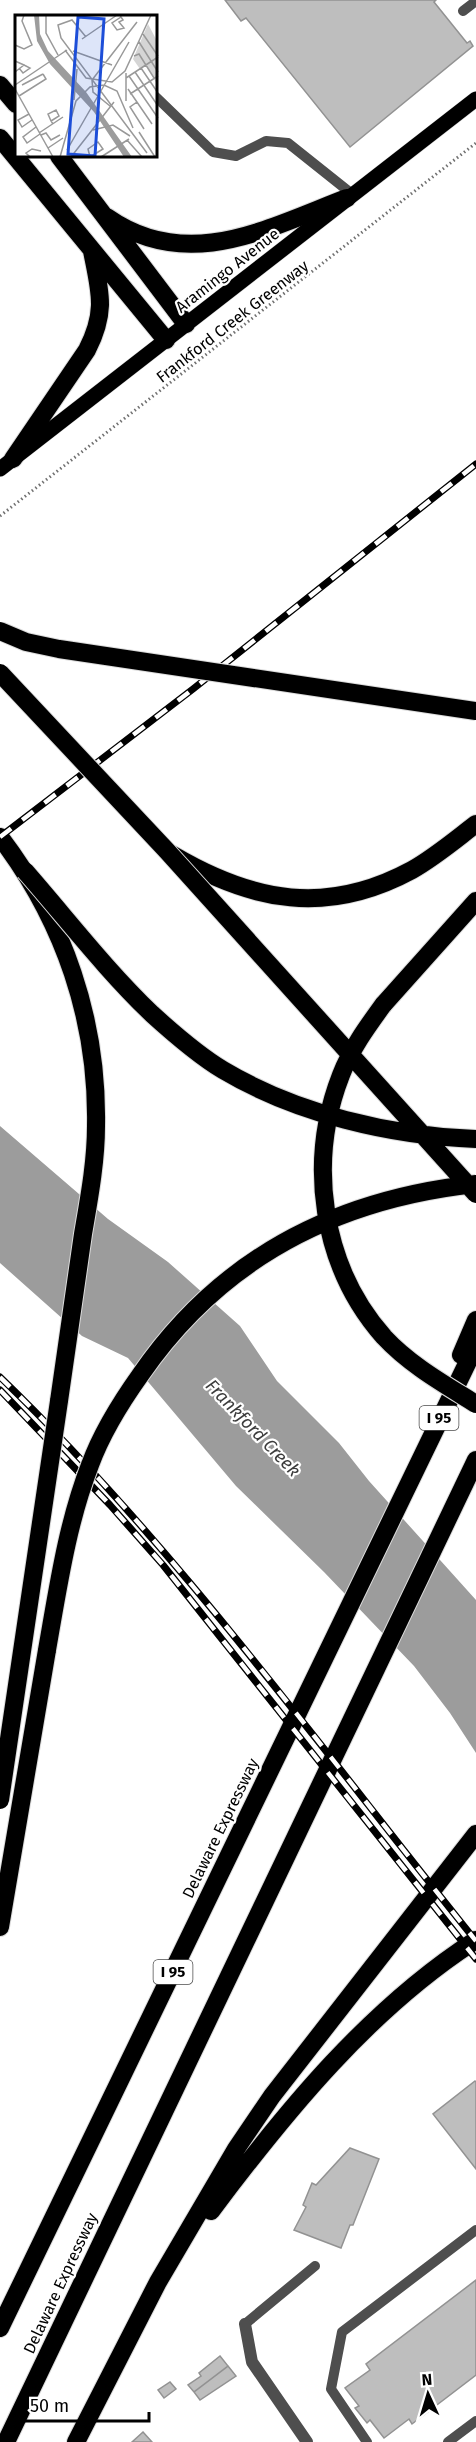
<svg xmlns="http://www.w3.org/2000/svg" width="476" height="2442" font-family="'Fira Sans',sans-serif">
<rect width="100%" height="100%" fill="#fff"/>
<!-- water -->
<path fill="#9c9c9c" d="M0,1126L108,1219L168,1262L240,1326L277,1381L339,1443L369,1481L476,1600V1753L450,1713L414,1666L324,1572L236,1486L128,1358L82,1336L0,1263Z"/>
<!-- building -->
<path fill="#bebebe" stroke="#929292" stroke-width="1.5" d="M225,0H436L434,2L467,43L470,41L473,46L350,147L246,18L241,21Z
M475,2081L476,2082V2169L433,2114Z
M350,2148L379,2159L353,2225H350L341,2248L294,2230L306,2207L303,2205L312,2183L316,2185Z
M476,2280V2375L412,2424L409,2419L384,2438L370,2420L367,2423L355,2408L359,2406L345,2388L370,2370L366,2364Z
M220,2356L228,2366L194,2392L188,2385L201,2376L199,2373Z
M228,2366L236,2376L200,2400L194,2392Z
M170,2382L176,2389L164,2398L158,2390Z
M143,2432L152,2442H132Z"/>
<g fill="none" stroke-linecap="round" stroke-linejoin="round">
<defs>
<path id="primary" d="M0,469L476,99"/>
<path id="motorway" d="M0,85L16,104
M0,138L166,340
M59,156L186,324
M107,217C187,273 266,229 347,198
M13,459L87,350C107,311 100,292 92,251
M0,837C64,921 98,1020 96,1126C96,1162 89,1199 83,1234C75,1290 67,1346 59,1401
M173,855C253,902 327,916 412,870C435,857 455,840 476,824
M383,1005L476,901
M461,1355L476,1320
M0,1927L47,1650
M211,2211C286,2111 370,2008 476,1940
M0,2328L476,1345
M6,2442L476,1460
M76,2442L158,2282L236,2149L272,2096L476,1834"/>
</defs>
<!-- primary casing -->
<use href="#primary" stroke="#dbdbdb" stroke-width="16"/>
<!-- motorway casing -->
<use href="#motorway" stroke="#dbdbdb" stroke-width="20"/>
<!-- path -->
<path stroke="#707070" stroke-width="3" stroke-dasharray="1.5 3" stroke-linecap="butt" d="M0,516L476,143"/>
<!-- service -->
<path stroke="#4e4e4e" stroke-width="10" d="M463,11L476,1
M156,97L213,152L236,156L266,141L288,143L352,194
M245,2324L315,2266
M367,2442L331,2389L342,2332L476,2230
M448,2442L476,2421"/>
<!-- minor -->
<path stroke="#4e4e4e" stroke-width="12" d="M245,2324L252,2362L307,2442"/>
<!-- primary -->
<use href="#primary" stroke="#000" stroke-width="15"/>
<!-- motorway -->
<use href="#motorway" stroke="#000" stroke-width="18"/>
<defs>
<path id="rail" d="M0,837L193,689L476,464
M0,1377C177,1548 322,1750 476,1941
M0,1390L110,1505L163,1565L476,1959"/>
</defs>
<!-- rail casing -->
<use href="#rail" stroke="#000" stroke-width="7"/>
<!-- rail -->
<use href="#rail" stroke="#fff" stroke-width="4.5" stroke-dasharray="14" stroke-linecap="butt"/>
<defs>
<path id="motorway-bridge" d="M0,631L26,642L59,649L476,711
M0,673L167,851L476,1194
M25,871C67,919 106,970 152,1014C174,1034 198,1055 223,1070C297,1114 391,1136 476,1139
M383,1005C367,1027 351,1049 341,1075C307,1162 321,1266 384,1337C410,1365 444,1384 476,1404
M47,1650C58,1588 67,1524 90,1465C102,1432 121,1402 141,1374C221,1258 337,1199 476,1184
M0,1800L59,1401"/>
</defs>
<!-- motorway-bridge casing -->
<use href="#motorway-bridge" stroke="#dbdbdb" stroke-width="20" stroke-linecap="butt"/>
<!-- motorway-bridge -->
<use href="#motorway-bridge" stroke="#000" stroke-width="18"/>
</g>
<g text-anchor="middle" stroke-width="4.5" stroke-linejoin="round" paint-order="stroke">
<!-- shield labels -->
<g fill="#fff" stroke="#4c4c4c" stroke-width="1.5">
<rect x="419.5" y="1406" width="39" height="24" rx="4.5"/>
<rect x="153.5" y="1960" width="39" height="24" rx="4.5"/>
</g>
<g font-size="15" font-weight="bold" fill="#000">
<text x="439" y="1423">I 95</text>
<text x="173" y="1977">I 95</text>
</g>
<!-- street labels -->
<g font-size="16" fill="#000" stroke="#fff">
<text transform="translate(227 270) rotate(-38)" y="6">Aramingo Avenue</text>
<text transform="translate(232 321) rotate(-38)" y="6">Frankford Creek Greenway</text>
<text transform="translate(220 1828) rotate(-64)" y="6">Delaware Expressway</text>
<text transform="translate(60 2283) rotate(-65)" y="6">Delaware Expressway</text>
</g>
<!-- water labels -->
<g font-size="18" font-style="italic" fill="#3d3d3d" stroke="#fff">
<text transform="translate(253 1428) rotate(46)" y="6">Frankford Creek</text>
</g>
</g>
<!-- overview -->
<g transform="translate(15 15)">
<rect width="142" height="142" fill="#fff"/>
<path d="M133,9L142,26V69L131,50L125,54L118,44Z" fill="#d5d5d5"/>
<path d="M19,0H24L25,19L33,36L71,77L117,142H109L79,97L35,49L22,26Z" fill="#9c9c9c"/>
<path fill="none" stroke="#999" stroke-width="1.5" d="M31,0V18L43,40M105,0L106,2L108,5L104,7L109,13L102,15L97,8L106,2M128,19L143,41M71,22L57,5L43,10L46,23L132,138M67,24L102,0M124,27L143,57M0,30L9,34L17,30L7,6L9,0M50,35L71,63L97,67L110,56L136,0M58,36L97,50M119,41L124,39L139,63M0,46L9,50L0,57M4,53L8,58L15,53L9,50M126,53L143,78M120,57L143,91M114,61L143,103M111,63L143,42M0,70L52,35M7,70L28,59M0,74L38,142M113,74L137,109M115,79L143,61M4,81L31,64L28,59M59,85L62,54M111,86V58M122,87L115,92L129,114M95,91L78,77L77,65L122,7M14,99L3,105L7,112L17,105M36,106L44,101L41,95L33,99L36,106L38,109M21,112L8,122L12,128L25,119M78,115L98,110L115,121M124,117L140,142M24,118L48,102M26,120L31,118L36,125L45,120M112,125L127,142M33,133L48,123M52,135L114,27M15,142L11,138L17,134L26,136M45,142L61,86L75,72L89,70L102,76L118,113M56,142L99,87M75,142L73,134L83,127L88,134L75,142M86,142L114,124"/>
<path fill="#1d4ed8" fill-opacity="0.15" stroke="#1d4ed8" stroke-width="3" d="M63,2L89,4L80,141L53,139Z"/>
<rect width="142" height="142" fill="none" stroke="#000" stroke-width="3"/>
</g>
<!-- north arrow -->
<g transform="translate(428 2394) rotate(356)" stroke="#ffffff" stroke-width="4.5" paint-order="stroke">
<path d="M0-4.5L10 22L0 15L-10 22Z" fill="#000000"/>
<text y="-9" font-size="16" font-weight="bold" text-anchor="middle" fill="#000000">N</text>
</g>
<!-- scale -->
<path d="M21 2412v9h128v-9" fill="none" stroke="#000000" stroke-width="3"/>
<text x="30" y="2412" font-size="18" fill="#000000" stroke="#ffffff" stroke-width="4.5" paint-order="stroke">50 m</text>
</svg>
